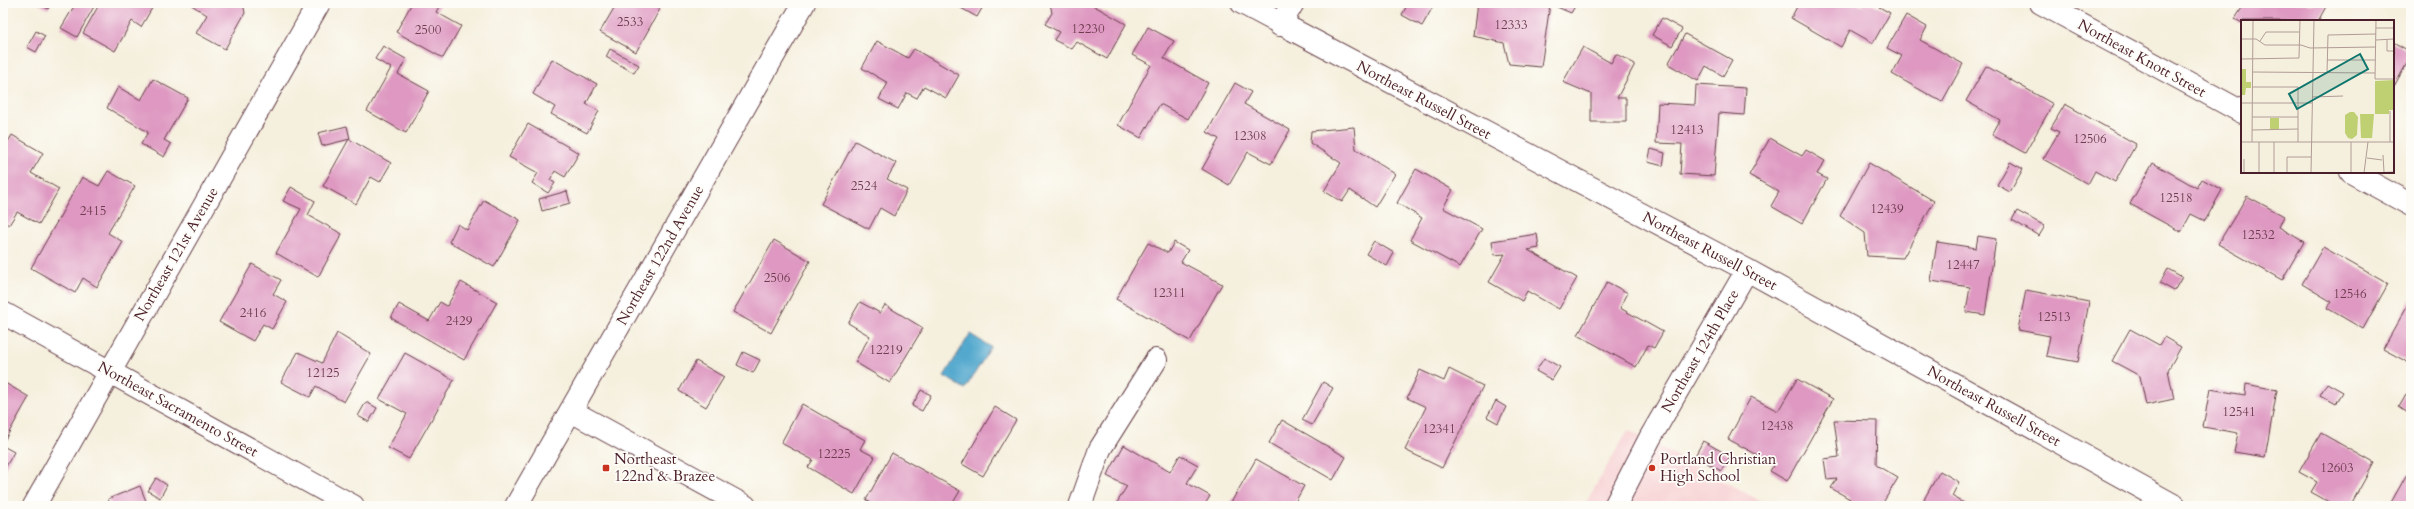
<svg xmlns="http://www.w3.org/2000/svg" width="2414" height="509" font-family="Cardo,serif">
<rect width="100%" height="100%" fill="#fdfcf7"/>
<filter id="ink" filterUnits="userSpaceOnUse"><feTurbulence type="fractalNoise" baseFrequency=".025" numOctaves="2"/><feDisplacementMap in="SourceGraphic" scale="8" xChannelSelector="R" yChannelSelector="G"/><feConvolveMatrix kernelMatrix="1 2 1 2 8 2 1 2 1" color-interpolation-filters="sRGB"/></filter>
<filter id="wash" filterUnits="userSpaceOnUse"><feTurbulence type="fractalNoise" baseFrequency=".012" numOctaves="4" result="noise"/><feDisplacementMap in="SourceGraphic" scale="16" xChannelSelector="R" yChannelSelector="G"/><feGaussianBlur stdDeviation="0.9" result="paint"/><feColorMatrix in="noise" values="0 0 0 0 0 0 0 0 0 0 0 0 0 0 0 0 0 1.4 0 .05"/><feComposite in="paint" operator="in"/></filter>
<g filter="url(#wash)">
<rect width="100%" height="100%" fill="#f5efdd"/>
<!-- built -->
<path fill="#f7cfd2" d="M1628,430L1770,506H1584Z"/>
<!-- water -->
<path fill="#52a8ce" stroke="#4e647c" d="M970,334L991,347L965,389L944,376Z"/>
<g id="blocks">
<!-- building -->
<path fill="#de98c1" d="M38,3H51L48,9Z
M76,3H96L77,37L61,28Z
M100,3H155L141,27L132,21L115,51L83,33Z
M191,3H243L245,13L225,49L196,33L207,15L190,4Z
M412,3H441L436,12L461,26L443,58L396,32Z
M617,3H648L660,9L636,52L600,32Z
M952,3H985L977,17Z
M1050,3H1089L1126,24L1107,59L1077,42L1072,49L1054,40L1059,32L1045,24L1052,13Z
M1408,3H1435L1422,26L1402,15Z
M1477,3L1507,4L1577,3L1571,13L1550,4L1541,67L1509,64L1504,43L1473,36Z
M1799,3H1856L1862,6L1864,3H1872L1890,13L1873,43L1850,30L1841,47L1791,18Z
M2245,3H2328L2318,21H2242V23L2235,19Z
M1906,15L1927,27L1920,40L1963,64L1942,102L1892,74L1902,56L1887,48Z
M1662,18L1682,29L1672,46L1652,35Z
M1148,27L1174,41L1164,58L1208,83L1188,119L1160,104L1141,138L1118,125L1151,65L1132,55Z
M36,31L45,36L36,52L27,47Z
M1685,34L1732,60L1723,76L1706,66L1698,81L1668,64Z
M877,41L908,58L914,49L959,75L946,98L924,86L917,98L907,93L898,109L879,99L888,83L862,68Z
M2393,42L2411,52V56L2393,88Z
M383,46L406,59L398,74L429,91L406,133L367,111L391,68L375,59Z
M1583,47L1611,63L1616,54L1635,64L1617,98H1626V122H1591V94L1563,82Z
M610,49L639,65L634,73L606,57Z
M552,59L597,84L586,104L599,111L587,133L551,114L555,107L533,94Z
M1986,66L2053,104L2025,153L1992,135L2000,120L1966,101Z
M153,79L188,98L164,140L171,144L164,157L141,144L148,132L107,108L118,87L141,100Z
M1235,83L1251,92L1244,104L1290,130L1271,164L1248,152L1229,185L1202,169L1219,139L1207,132Z
M1696,85L1746,88L1744,115L1719,113L1714,176L1680,174L1682,144L1656,143L1658,103L1695,105Z
M2065,104L2136,144L2115,182L2095,171L2088,184L2043,159L2059,132L2051,128Z
M528,124L579,153L565,177L555,171L550,180L555,183L548,193L532,183L538,173L509,157Z
M347,126L350,139L322,146L318,133Z
M1354,127L1356,149L1395,174L1375,207L1350,190L1342,202L1324,191L1341,163L1310,143L1311,131Z
M12,135L43,153L31,173L59,189L39,224L17,212L9,225L3,221V150Z
M1770,138L1802,156L1806,150L1825,161L1817,174L1827,179L1802,224L1771,206L1779,192L1749,175Z
M349,139L391,163L380,182L371,177L356,204L323,186Z
M855,141L896,163L887,179L907,190L894,216L880,208L869,229L821,204Z
M1651,149L1665,153L1663,166L1648,162Z
M2010,162L2023,169L2010,192L1997,185Z
M1869,163L1934,201L1903,258L1867,256L1865,233L1840,216Z
M2153,163L2197,188L2202,179L2222,190L2205,221L2191,214L2181,232L2130,204Z
M1416,169L1453,190L1443,208L1482,229L1460,267L1410,240L1422,218L1397,203Z
M108,171L135,186L108,233L123,242L97,287L83,278L75,293L31,268L82,177L99,186Z
M291,187L315,201L308,215L342,234L318,277L276,253L301,209L283,201Z
M567,191L570,203L542,211L539,199Z
M2247,196L2284,216L2279,227L2304,242L2282,280L2218,244Z
M484,200L520,220L494,267L449,242L458,224L467,230Z
M2017,211L2045,226L2039,236L2012,220Z
M1537,234L1539,248L1528,250L1577,278L1559,309L1527,291L1522,301L1489,282L1505,254L1494,255L1492,241Z
M1978,236L1996,239L1985,315L1966,312L1970,287L1931,281L1937,242L1976,248Z
M774,240L810,261L771,333L733,312Z
M1374,241L1394,253L1387,266L1366,254Z
M1174,242L1188,250L1181,262L1222,284L1190,341L1116,299L1148,243L1168,253Z
M2323,247L2388,284L2363,329L2327,308L2332,302L2302,284Z
M252,264L281,280L273,294L287,302L272,329L263,324L253,341L219,322Z
M2168,269L2182,277L2174,291L2160,283Z
M461,282L497,302L464,360L391,318L399,304L429,321L440,302L447,306Z
M1607,282L1628,293L1620,308L1663,332L1654,348L1648,345L1636,367L1578,335Z
M2026,290L2089,302L2078,362L2046,356L2050,336L2018,330Z
M2411,299V364L2383,349Z
M860,302L880,313L885,305L923,328L890,383L855,362L870,336L848,323Z
M2130,329L2159,345L2164,337L2181,347L2168,370L2174,399L2146,405L2140,376L2112,361Z
M337,333L371,354L344,402L316,386L310,397L281,382L298,352L322,363Z
M743,352L760,360L753,373L737,365Z
M405,353L454,380L409,459L388,448L407,414L379,399Z
M1544,358L1560,367L1552,380L1536,371Z
M696,361L724,377L706,407L679,391Z
M1449,369L1483,386L1442,468L1405,450L1426,407L1407,398L1420,370L1444,381Z
M1797,379L1833,399L1787,481L1770,471L1774,464L1728,439L1751,397L1778,411Z
M1323,382L1333,388L1312,425L1302,420Z
M5,383L29,397L3,443V386Z
M2327,383L2343,392L2336,404L2320,395Z
M2246,384L2277,390L2265,457L2234,452L2238,433L2203,427L2210,389L2245,395Z
M921,390L931,395L922,411L912,406Z
M2406,394L2411,397V414L2399,406Z
M1496,401L1506,407L1498,423L1487,417Z
M366,402L377,408L369,422L358,416Z
M802,404L865,440L860,449L875,457L854,494L808,467L813,460L781,443Z
M995,407L1016,420L983,476L962,464Z
M1282,420L1346,457L1333,480L1269,443Z
M1834,420L1877,421L1876,465L1898,478L1881,506H1846L1850,499L1831,488L1837,479L1827,480L1824,459L1839,457Z
M2321,433L2374,463L2350,506H2336L2311,492L2317,482L2299,472Z
M1703,441L1730,456L1721,471L1695,456Z
M1124,445L1170,472L1180,455L1198,465L1187,483L1210,496L1204,506H1115L1127,486L1107,476Z
M3,446L14,452L3,472Z
M892,453L960,491L951,506H905L900,503L898,506H876L866,500Z
M1256,459L1304,486L1293,506H1229Z
M1940,471L1959,482L1952,496L1969,506H1930L1923,501Z
M2407,474L2411,476V506H2389Z
M156,478L167,485L160,498L148,491Z
M140,486L146,501L143,503L149,506H111L108,499Z"/>
</g>
</g>
<g filter="url(#ink)">
<use href="#blocks" fill-opacity="0" stroke="#643e46" stroke-width="1"/>
<g fill="none" stroke-linecap="round" stroke-linejoin="round">
<defs>
<path id="minor" d="M1242,3L1747,270L2175,506
M2041,3L2242,112
M1280,25L1293,3
M2351,172L2411,205
M3,313L353,506
M571,411L745,506
M34,506L319,3
M1080,506L1100,449L1156,360
M1615,506L1650,438L1747,270"/>
<path id="major" d="M516,506L804,3"/>
</defs>
<!-- minor casing -->
<use href="#minor" stroke="#643e46" stroke-width="24"/>
<!-- major casing -->
<use href="#major" stroke="#643e46" stroke-width="24"/>
<!-- minor -->
<use href="#minor" stroke="#fff" stroke-width="22"/>
<!-- major -->
<use href="#major" stroke="#fff" stroke-width="22"/>
</g>
</g>
<!-- markers -->
<g fill="#c8321e" stroke="#fdfcf7" stroke-width="1.5">
<rect x="602" y="464" width="8" height="8" rx="2"/>
<circle cx="1652" cy="468" r="4"/>
</g>
<g text-anchor="middle" stroke-width="3.5" stroke-linejoin="round" paint-order="stroke">
<!-- number labels -->
<g font-size="13" fill="#6f3d50">
<text x="630" y="26">2533</text>
<text x="1511" y="29">12333</text>
<text x="1088" y="33">12230</text>
<text x="428" y="34">2500</text>
<text x="1687" y="134">12413</text>
<text x="1250" y="140">12308</text>
<text x="2090" y="143">12506</text>
<text x="864" y="190">2524</text>
<text x="2176" y="202">12518</text>
<text x="1887" y="213">12439</text>
<text x="93" y="215">2415</text>
<text x="2258" y="239">12532</text>
<text x="1963" y="269">12447</text>
<text x="777" y="282">2506</text>
<text x="1169" y="297">12311</text>
<text x="2350" y="298">12546</text>
<text x="253" y="317">2416</text>
<text x="2054" y="321">12513</text>
<text x="459" y="325">2429</text>
<text x="886" y="354">12219</text>
<text x="323" y="377">12125</text>
<text x="2239" y="416">12541</text>
<text x="1777" y="430">12438</text>
<text x="1439" y="433">12341</text>
<text x="834" y="458">12225</text>
<text x="2337" y="472">12603</text>
</g>
<!-- street labels -->
<g font-size="15" fill="#4a1f2b" stroke="#fdfcf7">
<text transform="translate(2142 58) rotate(29)" y="5">Northeast Knott Street</text>
<text transform="translate(1424 100) rotate(28)" y="5">Northeast Russell Street</text>
<text transform="translate(1710 251) rotate(28)" y="5">Northeast Russell Street</text>
<text transform="translate(176 254) rotate(-60)" y="5">Northeast 121st Avenue</text>
<text transform="translate(660 255) rotate(-60)" y="5">Northeast 122nd Avenue</text>
<text transform="translate(1700 351) rotate(-60)" y="5">Northeast 124th Place</text>
<text transform="translate(1994 406) rotate(29)" y="5">Northeast Russell Street</text>
<text transform="translate(178 409) rotate(29)" y="5">Northeast Sacramento Street</text>
</g>
<!-- poi labels -->
<g font-size="15" fill="#4a1f2b" stroke="#fdfcf7" text-anchor="start">
<text x="614" y="464">Northeast<tspan x="614" dy="17">122nd &amp; Brazee</tspan></text>
<text x="1660" y="464">Portland Christian<tspan x="1660" dy="17">High School</tspan></text>
</g>
</g>
<!-- overview -->
<g transform="translate(2241 20)">
<rect width="153" height="153" fill="#f5efdd"/>
<path d="M1,40V49H5V62H10V68H5L4,75H0ZM153,60V90H148V94H133L131,118H120L119,94H134V61ZM109,92H113L117,97L116,115L111,119L107,118L104,113V95ZM29,98H38V109H29Z" fill="#bfd072"/>
<path fill="none" stroke="#b19c96" stroke-width="1" d="M135,0L134,59H153M135,8H153M0,19H15L24,25H60L69,28L135,27M135,20L153,19M146,20V31H153M19,21L25,12H58M0,39L58,38L59,0M86,40H134M11,52L134,53M86,53L87,15L135,14M11,67H57V122M71,77L102,76M0,83H71M11,97H57M11,110L57,109M0,122H153M11,122L12,0M149,122V91M142,135L143,152M126,138L141,140M3,153V139M18,153V122M33,153V122M46,153V137H70M70,153L73,0M110,153V122M123,153L127,122M129,153L153,152"/>
<path fill="#0f766e" fill-opacity="0.15" stroke="#0f766e" stroke-width="2" d="M119,34L127,49L56,89L48,74Z"/>
<rect width="153" height="153" fill="none" stroke="#4a1f2b" stroke-width="2"/>
</g>
<!-- margin -->
<rect width="2414" height="509" fill="none" stroke="#fdfcf7" stroke-width="16"/>
</svg>
